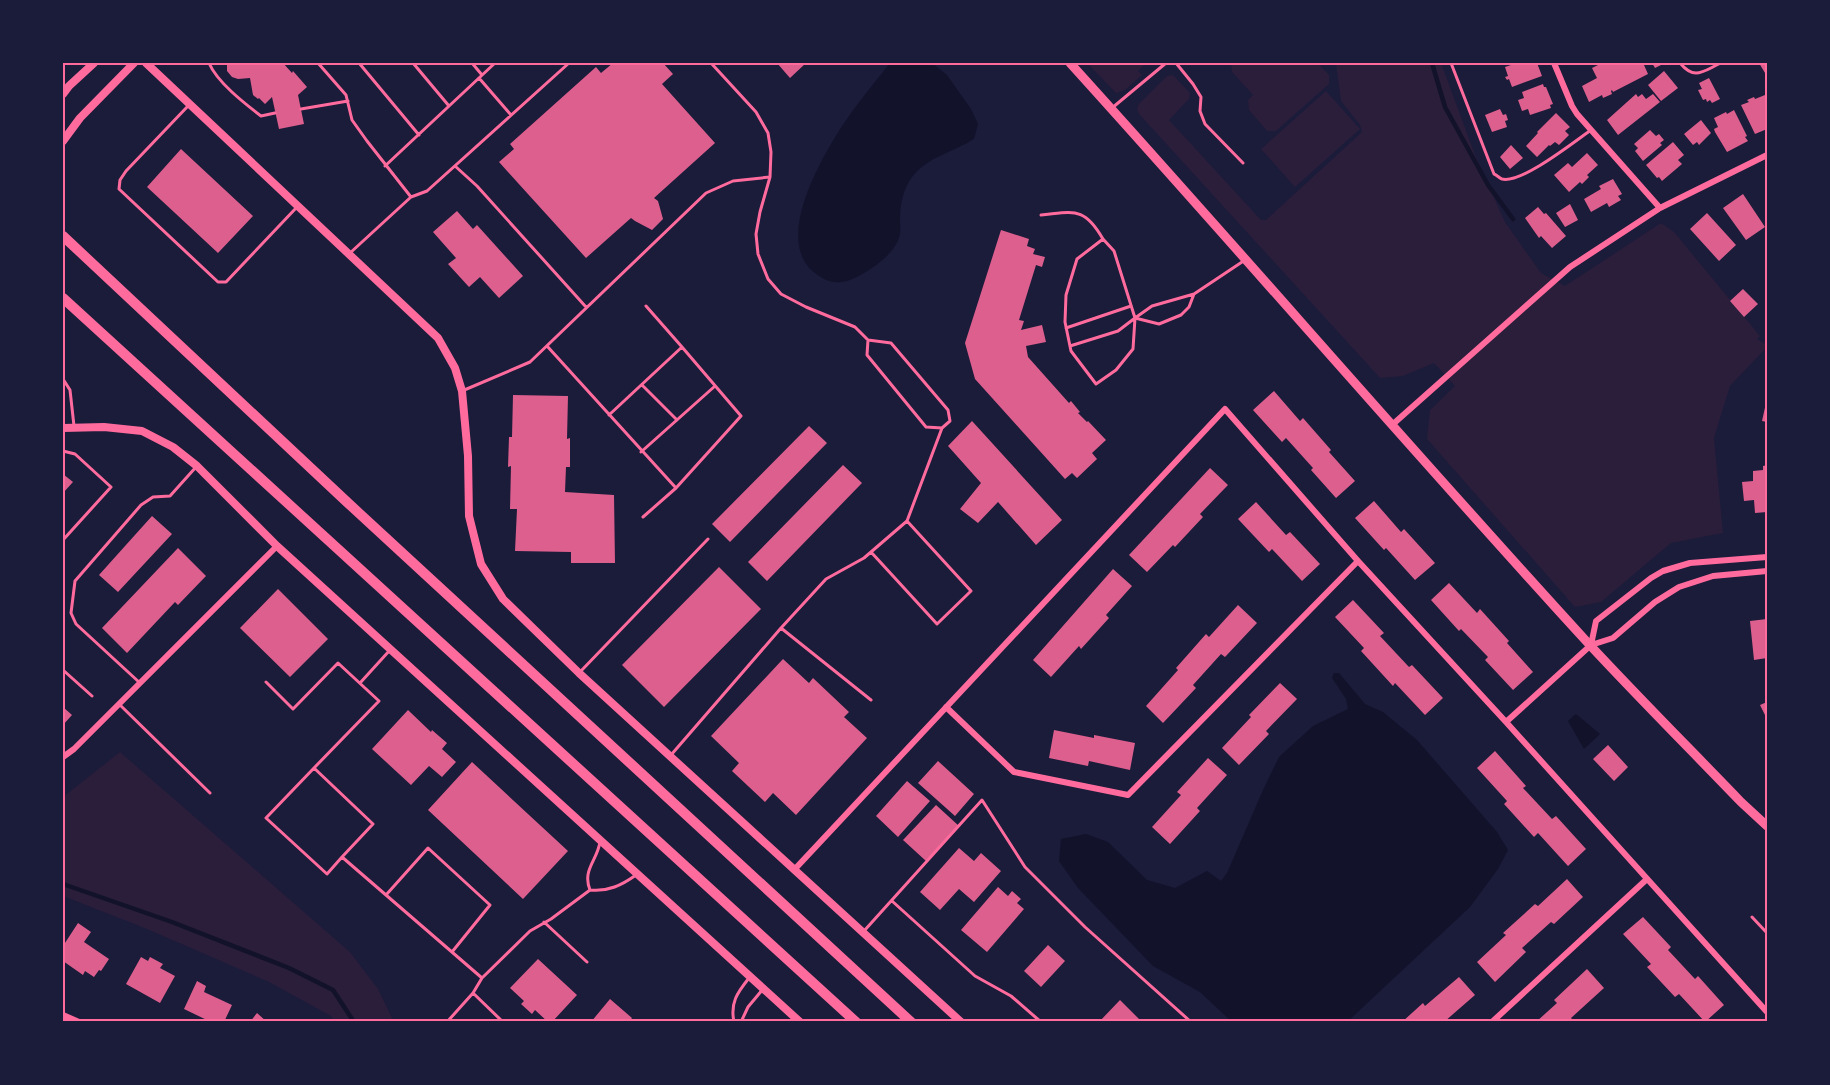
<svg xmlns="http://www.w3.org/2000/svg" width="1830" height="1085" font-family="'Space Grotesk',sans-serif">
<rect width="100%" height="100%" fill="#1b1b3a"/>
<!-- green -->
<path fill="#2a1e3b" d="M1087,63H1146L1138,71L1142,75L1125,90L1116,93Z
M1231,63H1318L1329,75V84L1276,131H1267L1249,110L1248,100L1253,95L1232,72Z
M1336,63H1441L1475,155L1505,222L1541,273L1565,286L1661,223L1674,232L1760,336L1757,339L1767,345V347L1730,386L1714,438L1723,533L1671,543L1601,602L1575,607L1427,439L1430,410L1455,386L1434,363L1403,376L1380,378L1139,114L1137,108L1139,104L1167,76L1173,75L1190,93L1189,99L1169,120L1261,220H1266L1362,132L1360,125L1341,101Z
M1326,91L1360,129L1295,187L1261,149Z
M120,752L350,952L378,989L394,1022H335L331,1016L269,982L147,929L63,896V797Z"/>
<!-- water -->
<path fill="#12122b" d="M890,63H932L947,75L971,109L978,124L974,139C954,152 927,157 912,177C903,189 900,205 900,220C900,225 901,233 899,238C894,254 871,270 857,277C840,285 829,284 815,273C770,239 827,147 851,113C863,96 877,80 890,63Z
M1334,673H1339L1365,704L1383,712L1417,740L1497,832L1508,850L1498,869L1470,907L1347,1022H1232L1200,992L1153,966L1078,888L1059,861L1061,839L1086,834L1108,842L1147,880L1175,888L1207,871L1221,881L1227,873L1263,790L1279,757L1313,726L1348,709L1346,699L1332,678Z
M1576,714L1600,734L1584,749L1568,721Z"/>
<g fill="none" stroke-linecap="round" stroke-linejoin="round">
<!-- stream -->
<path stroke="#12122b" stroke-width="4.5" d="M1432,63L1445,107L1488,185L1513,219
M63,884L172,922L289,968L333,990L354,1022"/>
</g>
<!-- building -->
<path fill="#dd5f8e" d="M227,63H283L292,73L293,71L307,87L298,95L304,124L279,129L272,97L265,104L259,98L258,99L253,95L250,78L238,79L232,77L227,71Z
M613,63H663L673,74L662,84L715,143L654,198L658,201L663,219L652,230L635,221L631,218L586,258L499,162L514,149L510,144L596,67L601,73Z
M777,63H806L790,78Z
M1517,63L1520,65L1537,63L1542,76L1512,87L1509,79L1507,80L1505,77L1508,76L1505,67Z
M1602,63H1648L1644,65L1648,74L1613,92L1612,90L1611,91L1612,94L1603,98L1602,95L1589,102L1582,86L1597,78L1592,68Z
M1652,63H1665L1655,68Z
M1759,63H1767V72L1765,73Z
M1664,71L1678,88L1661,101L1648,85Z
M1709,78L1720,99L1712,103L1710,100L1707,102L1706,99L1703,100L1698,90L1702,89L1699,83Z
M1543,84L1544,87H1546L1553,104L1550,105L1551,108L1530,115L1528,109L1522,111L1518,100L1524,98L1522,92Z
M1636,94L1638,97L1642,94L1646,99L1653,94L1660,102L1618,135L1607,120Z
M1765,95L1767,99V129L1755,134L1741,105L1749,102L1747,100L1754,97L1755,99Z
M1500,109L1503,115L1506,114L1508,120L1505,121L1507,127L1492,132L1485,115Z
M1734,110L1747,136L1745,137L1748,141L1727,152L1715,132L1714,129L1718,127L1714,118L1726,112L1727,114Z
M1556,113L1570,127L1565,131L1569,135L1559,145L1555,142L1550,146L1549,145L1537,157L1526,146L1538,133L1537,132Z
M1701,120L1711,133L1699,145L1697,142L1693,145L1684,134Z
M1650,130L1656,136L1659,134L1664,140L1660,143L1662,145L1643,161L1635,151L1638,148L1634,144Z
M1673,142L1684,155L1678,160L1682,164L1662,181L1659,177L1657,178L1646,165Z
M1511,145L1523,158L1510,169L1500,157Z
M181,149L253,216L218,253L147,187Z
M1587,153L1598,165L1587,175L1589,177L1582,184L1580,182L1569,192L1554,175L1568,163L1572,167Z
M1613,179L1622,194L1618,196L1621,200L1609,207L1607,203L1591,212L1584,199L1601,189L1599,186Z
M1743,194L1765,227L1746,240L1723,208Z
M1570,204L1578,220L1565,227L1556,213Z
M1538,207L1544,214L1546,213L1566,236L1552,248L1541,236L1539,238L1525,218Z
M457,211L473,229L477,225L523,276L499,298L480,277L469,287L448,264L456,258L433,232Z
M1707,213L1736,245L1719,261L1690,229Z
M1001,230L1029,239L1027,246L1035,249L1033,254L1045,257L1042,267L1036,265L1019,320L1024,321L1021,330L1042,325L1046,342L1026,346L1028,357L1069,403L1071,401L1080,412L1078,413L1087,422L1088,421L1106,440L1092,453L1097,459L1077,478L1072,473L1065,479L975,379L965,343Z
M1743,289L1758,304L1744,317L1730,301Z
M1274,391L1300,421L1303,418L1331,450L1329,452L1355,481L1336,498L1311,470L1313,468L1286,438L1282,442L1253,410Z
M513,395L568,396L567,439L570,438V467H566L565,492L614,495L615,563H571V552L515,551L517,509H510L511,466L508,467L509,437H512Z
M1766,403H1767V422L1762,421Z
M972,421L1062,520L1036,545L998,502L978,523L960,509L981,483L948,446Z
M809,426L827,443L730,542L712,524Z
M843,465L862,483L767,581L748,562Z
M1767,465V512L1755,513L1754,500L1744,501L1742,482L1753,481V471L1763,470V466Z
M1210,468L1228,485L1200,514L1203,517L1175,547L1173,545L1147,572L1129,555Z
M63,474L73,482L63,493Z
M1374,501L1401,532L1404,529L1435,563L1415,580L1386,548L1384,550L1355,518Z
M1256,502L1286,535L1290,532L1320,564L1302,581L1272,549L1269,552L1238,519Z
M152,516L172,534L118,592L99,575Z
M178,548L206,576L178,605L175,602L127,653L102,628Z
M719,567L761,609L664,707L622,665Z
M1113,569L1132,586L1106,615L1109,618L1081,649L1079,646L1051,677L1033,660Z
M1449,583L1477,613L1480,609L1509,641L1507,643L1533,672L1513,690L1485,660L1488,657L1461,629L1459,631L1431,600Z
M278,589L328,639L290,677L240,628Z
M1353,600L1384,633L1380,636L1409,667L1412,665L1443,698L1425,715L1395,683L1393,686L1361,651L1364,648L1335,617Z
M1238,605L1257,623L1225,657L1221,654L1193,685L1196,688L1163,723L1146,706L1178,670L1176,668L1206,634L1209,637Z
M1767,619V658L1754,660L1750,621Z
M783,659L809,683L813,678L849,712L844,717L867,738L796,815L773,793L765,802L732,771L739,763L711,736Z
M1280,683L1297,699L1266,731L1269,734L1239,765L1222,748L1251,717L1249,715Z
M1767,702V719L1760,705Z
M63,707L72,715L63,725Z
M408,710L431,732L432,730L447,743L442,749L456,762L442,777L429,766L411,785L372,749Z
M1054,730L1094,738V735L1135,743L1130,770L1089,761L1088,766L1049,758Z
M1608,745L1628,767L1614,781L1593,759Z
M1495,751L1526,786L1523,788L1552,819L1556,816L1586,849L1568,866L1538,833L1534,837L1504,804L1507,801L1477,768Z
M1208,758L1227,775L1197,808L1200,811L1170,844L1152,827L1181,795L1177,792Z
M938,761L974,794L955,816L918,783Z
M472,762L568,851L523,899L428,810Z
M907,781L930,801L898,837L876,816Z
M936,805L959,826L926,861L903,840Z
M959,848L974,861L981,853L1001,871L974,902L959,889L940,910L920,892Z
M1567,879L1583,897L1554,924L1551,922L1522,948L1526,952L1495,982L1477,962L1506,935L1503,933L1535,904L1538,906Z
M998,887L1008,896L1012,891L1021,899L1017,903L1024,909L987,952L961,930Z
M1643,917L1671,947L1668,950L1695,979L1698,976L1724,1005L1705,1022L1679,994L1675,997L1647,967L1651,964L1623,934Z
M78,923L91,932L84,942L109,959L101,971L99,970L94,977L85,971L83,975L63,961L65,954L63,952V946Z
M1048,945L1065,961L1041,987L1024,971Z
M141,957L148,961L150,957L163,964L160,968L175,976L160,1003L126,984Z
M538,959L577,995L552,1022H548L535,1010L532,1014L521,1004L524,1001L510,988Z
M1587,969L1604,988L1571,1018L1573,1020L1571,1022H1536L1557,1003L1554,1000Z
M1459,977L1475,995L1444,1022H1402L1423,1003L1425,1006Z
M197,981L206,986L204,992L232,1005L224,1022H211L184,1009Z
M610,999L632,1018L629,1022H591Z
M1120,1000L1140,1020L1138,1022H1099Z
M257,1013L267,1022H250Z"/>
<g fill="none" stroke-linecap="round" stroke-linejoin="round">
<!-- service -->
<path stroke="#ff6b9d" stroke-width="3" d="M209,63C217,82 244,103 261,116L275,113
M318,63L346,95L352,120L367,141L411,197L350,253
M359,63L419,135
M413,63L449,106
M472,63L482,75
M711,63L756,112L768,133L771,152L770,177L760,212L756,234L758,254L768,279L781,294L806,307L855,327L868,340L891,343L948,410L950,421L942,428L926,427L867,355L868,340
M1176,63L1193,84L1201,97L1200,111L1205,124L1243,163
M1451,63L1494,174C1497,175 1499,178 1502,179C1521,184 1574,142 1591,130
M1680,63C1695,81 1703,71 1721,63
M479,78L511,115
M188,106L126,171L120,180L119,189L218,282H226L297,207
M1112,108L1166,63
M301,109L348,101
M385,166L495,63
M455,166L477,186L586,307
M411,197L427,191L569,63
M1041,215C1074,212 1084,206 1103,239
M1103,239L1114,251L1135,318L1133,349L1116,370L1096,384L1071,351L1065,322L1066,295L1077,259Z
M1194,294L1189,307L1181,315L1159,324L1135,318L1152,306L1194,294L1245,260
M1066,328L1131,306
M547,346L676,488L643,517
M1070,346L1118,331L1135,318
M63,379L70,390L74,426
M642,385L677,420
M462,391L530,362L706,193L733,181L770,177
M609,415L682,347L646,306
M63,451L75,454L111,487L63,540
M641,452L715,386
M676,488L741,416L682,347
M907,521L942,428
M781,628L826,579L864,558L907,521L971,591L937,624L871,552
M63,670L92,696
M580,672L708,539
M266,682L293,709L338,663L379,701L314,768L373,824L342,857L482,978L530,931L551,919L590,890C608,892 622,885 636,875
M140,683L76,624L71,613L75,581L141,505L153,497L170,496L196,467
M360,683L390,650
M119,704L210,793
M671,755L781,628L871,700
M314,768L266,818L327,874L342,857
M590,890C582,870 597,861 600,842
M386,895L428,848L490,905L452,952
M892,901L975,976L1011,996L1041,1022
M1752,917L1767,933
M544,922L587,962
M864,931L982,800L1025,867L1085,927L1191,1022
M473,993L503,1022
M447,1022L473,993L482,978
M734,1022C730,1003 737,993 749,978
M741,1022L748,1007L763,989"/>
<!-- minor -->
<path stroke="#ff6b9d" stroke-width="6" d="M1554,63L1572,106L1577,114L1660,208
M1392,425L1570,267L1660,208L1767,155
M1591,645L1596,621L1651,578L1663,571L1690,563L1767,557
M946,707L1014,772L1128,795L1358,561
M1506,722L1591,645L1613,638L1655,602L1679,587L1713,576L1767,571
M63,757L74,749L277,546
M794,870L1225,409L1358,561L1506,722L1767,1012
M63,1015L79,1022
M1492,1022L1647,879"/>
<!-- tertiary -->
<path stroke="#ff6b9d" stroke-width="8" d="M146,63L438,338L455,368L462,391L468,456L469,516L481,564L503,599L579,673L961,1022
M63,94L69,86L94,63
M63,141L80,118L134,63
M63,428L104,427L142,431L173,447L197,466L277,546L800,1022"/>
<!-- secondary -->
<path stroke="#ff6b9d" stroke-width="9" d="M1070,63C1244,255 1413,452 1588,643C1638,697 1690,749 1741,802L1767,826"/>
<!-- trunk -->
<path stroke="#ff6b9d" stroke-width="10" d="M63,236L348,503L911,1022
M63,298L856,1022"/>
</g>
<!-- border -->
<rect width="1830" height="1085" fill="none" stroke="#1b1b3a" stroke-width="129"/>
<rect x="64" y="64" width="1702" height="956" fill="none" stroke="#ff6b9d" stroke-width="2"/>
</svg>
